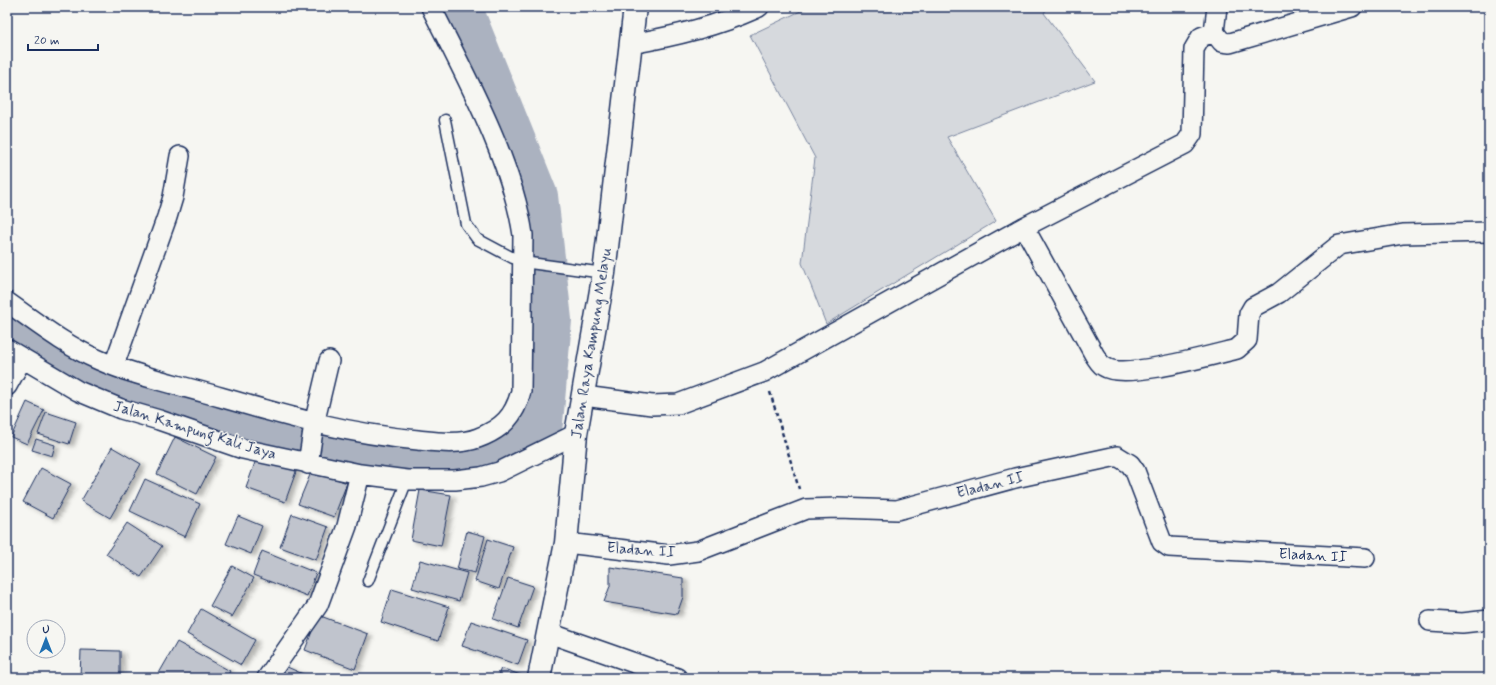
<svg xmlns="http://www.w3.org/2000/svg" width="1496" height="685" font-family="Mynerve,sans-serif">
<defs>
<filter id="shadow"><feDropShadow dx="4.5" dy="2.5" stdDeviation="2" flood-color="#0004"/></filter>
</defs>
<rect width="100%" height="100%" fill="#f6f6f2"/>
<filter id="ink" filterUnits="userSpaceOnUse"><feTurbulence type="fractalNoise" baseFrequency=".025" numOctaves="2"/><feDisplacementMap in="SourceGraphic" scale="8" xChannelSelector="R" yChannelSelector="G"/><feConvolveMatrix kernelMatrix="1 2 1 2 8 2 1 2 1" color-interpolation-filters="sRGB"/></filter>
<g filter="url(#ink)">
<!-- green -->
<path fill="#d6d9dd" stroke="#78849e" d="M809,7H1048L1044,13L1095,81L947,137L996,221L826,324L802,263L815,158L750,35Z"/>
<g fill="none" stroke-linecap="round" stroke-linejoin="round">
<!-- river -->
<path stroke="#abb2c0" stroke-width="42" d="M7,320L68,362L211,416L376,463L505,452L542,423L551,320L537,196L461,7"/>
</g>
<!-- building -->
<path fill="#c0c4cd" stroke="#1b2f5e" filter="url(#shadow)" d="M27,402L44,410L27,444L11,437Z
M46,412L76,422L69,444L38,434Z
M175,437L216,457L197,494L157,474Z
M36,439L55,445L52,456L32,450Z
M112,447L141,464L110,518L81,501Z
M258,454L297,469L285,502L246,488Z
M41,468L71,484L53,518L23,502Z
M312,470L347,483L334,517L298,504Z
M145,479L200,504L185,537L130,511Z
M420,490L451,495L441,546L411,540Z
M292,514L328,527L316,560L280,547Z
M238,516L262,526L251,554L226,544Z
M127,523L162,546L141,577L106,554Z
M467,531L485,536L475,573L457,569Z
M488,539L513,547L499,589L475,581Z
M262,551L316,573L307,596L253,575Z
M420,560L467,573L459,601L412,588Z
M232,566L254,578L232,617L210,606Z
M610,567L683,578V597L677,614L604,602L610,586Z
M508,578L533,586L518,628L493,619Z
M392,589L449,607L438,641L381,622Z
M201,609L255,640L241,665L187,634Z
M318,615L368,634L355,669L305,650Z
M471,621L527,640L518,665L462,646Z
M177,642L230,671L226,678H163L158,675Z
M81,650L120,651V678H80Z
M285,666L312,678H280Z
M501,668L526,677L525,678H497Z"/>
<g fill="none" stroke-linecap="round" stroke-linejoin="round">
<defs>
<path id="lane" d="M445,120L466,224L477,239L513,258L530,263L604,273
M368,581L407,480"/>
<path id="street" d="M1214,32L1222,42L1230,43L1352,7
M631,44C675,36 718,26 759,7
M1024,227L1095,356C1098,360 1100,365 1105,367C1124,380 1212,355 1237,349L1247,340L1249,314L1253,307L1279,293L1339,245L1403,234L1489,232
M7,302C37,323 66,346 99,360C133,375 171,383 206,393C276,413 345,434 418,440C437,442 460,445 478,438C502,429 515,416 521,391L523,235C512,160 465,75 431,7
M7,349L78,391L121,409L159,420L243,449L360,474L407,480H455L481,477L499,472L576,434
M114,365L167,217L173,197L180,156
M7,386L22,359
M584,396L652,405L678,404L764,372L1024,227L1185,144L1192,134L1194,49L1201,37L1214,32L1217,7
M308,464L314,424L329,361
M566,543L669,555L698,551L806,509L838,508L897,510L1015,478L1117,456L1130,464L1135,471L1162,542L1169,547L1365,558
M1430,621L1462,623L1489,620
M549,633L677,678
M267,678L318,605L347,526L360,474"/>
<path id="primary" d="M539,678L566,543L576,434L604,273L635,7"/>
</defs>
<!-- lane casing -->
<use href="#lane" stroke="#1b2f5e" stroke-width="13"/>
<!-- street casing -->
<use href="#street" stroke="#1b2f5e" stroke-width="22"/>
<!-- primary casing -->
<use href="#primary" stroke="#1b2f5e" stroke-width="25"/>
<!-- path -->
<path stroke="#1b2f5e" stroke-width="2.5" stroke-dasharray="4 3" stroke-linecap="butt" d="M770,392L799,489"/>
<!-- lane -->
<use href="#lane" stroke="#f6f6f2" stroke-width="10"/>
<!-- street -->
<use href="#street" stroke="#f6f6f2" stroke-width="19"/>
<!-- primary -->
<use href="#primary" stroke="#f6f6f2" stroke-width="22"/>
</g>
</g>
<g text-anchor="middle" stroke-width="3" stroke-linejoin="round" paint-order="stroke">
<!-- street labels -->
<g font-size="15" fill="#1b2f5e" stroke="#f6f6f2">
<text transform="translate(591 343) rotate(-81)" y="5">Jalan Raya Kampung Melayu</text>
<text transform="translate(195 430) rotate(17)" y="5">Jalan Kampung Kali Jaya</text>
<text transform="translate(990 485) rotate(-14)" y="5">Eladan II</text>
<text transform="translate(641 550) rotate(4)" y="5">Eladan II</text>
<text transform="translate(1313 555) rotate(3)" y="5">Eladan II</text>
</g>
</g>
<!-- margin -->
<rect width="1496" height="685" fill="none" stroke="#f6f6f2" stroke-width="24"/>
<rect x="12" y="12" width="1472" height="661" fill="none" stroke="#1b2f5e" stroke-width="1.5" filter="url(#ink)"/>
<!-- north arrow -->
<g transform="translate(46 639)"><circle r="19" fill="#f6f6f2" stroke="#9ea6b7"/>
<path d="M0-3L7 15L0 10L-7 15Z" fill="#1f6fb2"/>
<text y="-6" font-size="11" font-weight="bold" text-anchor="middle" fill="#1b2f5e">U</text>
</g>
<!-- scale -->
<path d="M28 44v6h70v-6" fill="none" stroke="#1b2f5e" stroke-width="2"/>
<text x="34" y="44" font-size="12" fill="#1b2f5e" stroke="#f6f6f2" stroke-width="3" paint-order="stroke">20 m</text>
</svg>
